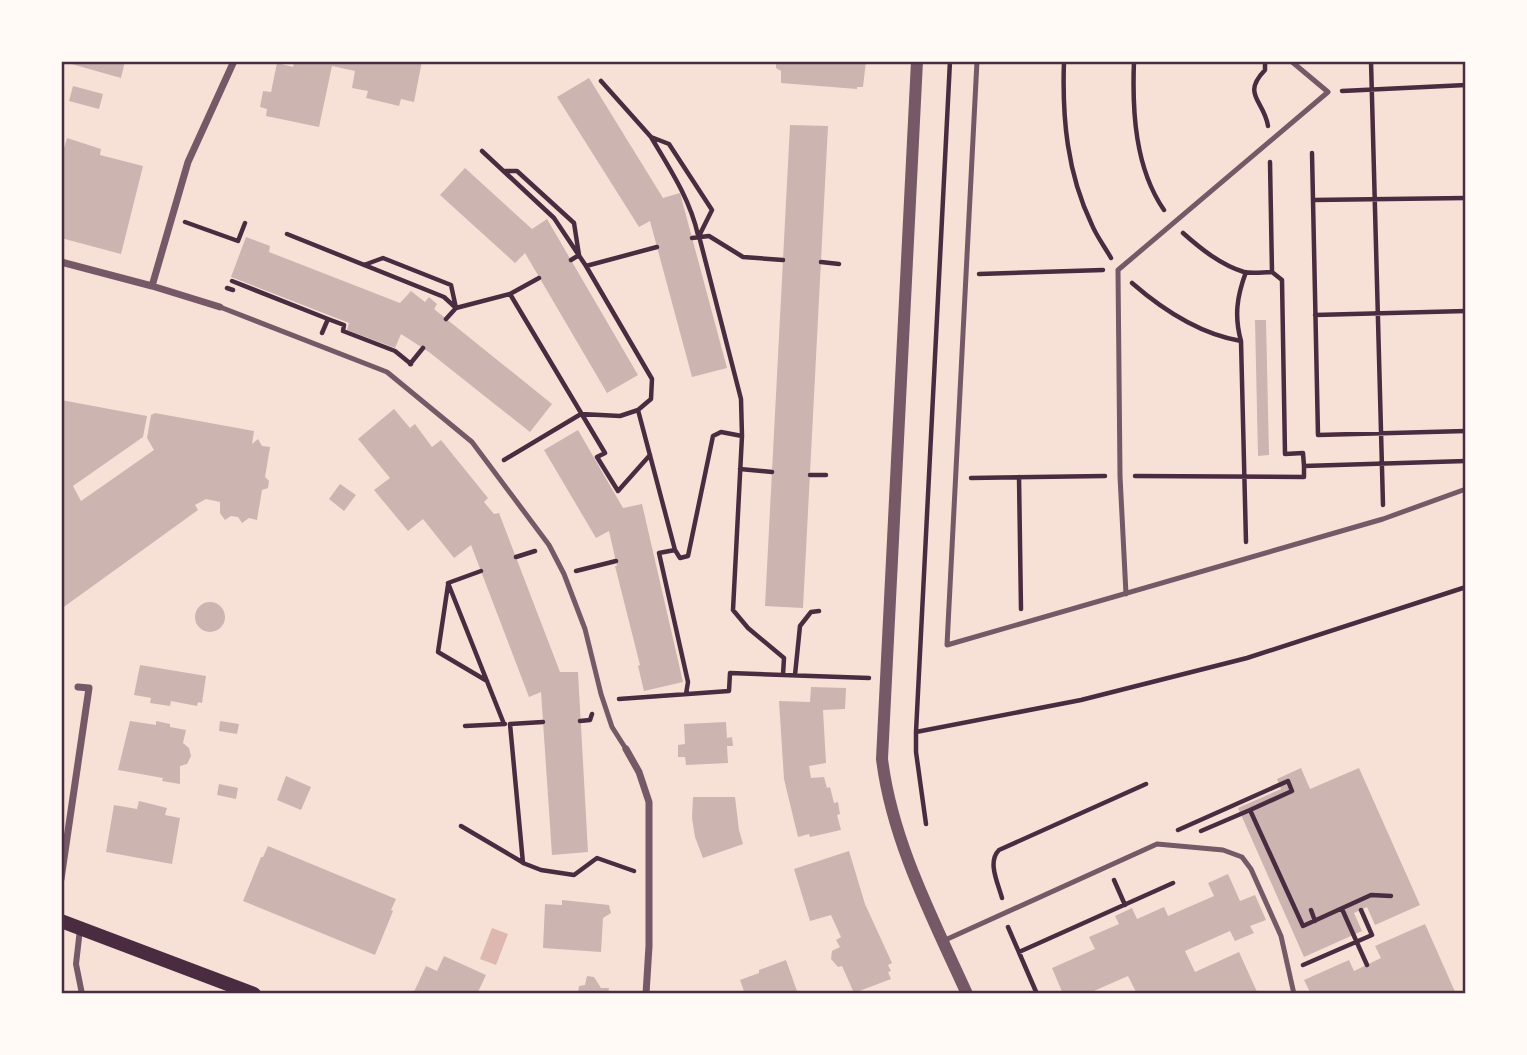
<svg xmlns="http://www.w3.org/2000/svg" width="1527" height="1055" font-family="Commissioner,sans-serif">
<rect width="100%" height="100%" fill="#f7e1d7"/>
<!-- water -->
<path fill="#dcb8b0" d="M492,928L508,934L496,965L480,959Z"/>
<!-- building -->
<path fill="#ccb4b1" d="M61,61H125L121,78Z
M294,61H422L414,102L401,99L399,106L366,98L368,91L352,88L355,71L332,66L319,127L266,116L267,109L260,107L263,91L271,92L277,63L293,67Z
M776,61H866L863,87H857V89L781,83V71L776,68Z
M589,78L663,198L680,193L727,368L692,377L650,221L639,227L557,97Z
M73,86L103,94L99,109L69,101Z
M790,125L828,126L803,608L765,606Z
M67,138L101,149L100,155L143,166L121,254L61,238V158Z
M465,168L532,229L547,219L638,375L607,393L525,253L515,263L440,195Z
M246,237L270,246L269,252L400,303L411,291L425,302L429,297L437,304L434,309L552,404L530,432L429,352L401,334L395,348L347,330L349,323L231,277Z
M1255,320H1266L1269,455L1258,456Z
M61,400L147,416L143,437L73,486L81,501L154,450L147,438L151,415L155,413L254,431L252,444L258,439L262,446L270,447L265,477L269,481L268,488L262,490L257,520L249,518L242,523L238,517L231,516L225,520L220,513V502L206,499L195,505L198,510L61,609Z
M394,409L410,428L415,424L432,447L441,440L488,498L484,502L494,514L499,513L560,672H578L588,852L552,855L541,692L529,697L471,545L454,558L423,519L408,531L374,490L390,478L358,439Z
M578,430L623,508L642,504L683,682L644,691L638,666L640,665L615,566H617L609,531L596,538L544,450Z
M340,484L356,495L344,511L329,499Z
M195 617a15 15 0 1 1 30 0a15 15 0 1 1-30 0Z
M140,665L206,676L202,703L198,702L197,706L171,701L170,706L150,703L151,698L134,695Z
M811,687L846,688L845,709L823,710L826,763L809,766L811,778L824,777L827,788L830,787L834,803L838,802L840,814L837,815L841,830L810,837L809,834L798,837L784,779L779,701L810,702Z
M130,721L156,725V721L170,724V727L186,730L183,743L189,748L191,756L187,764L180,766V784L162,781L163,778L118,770Z
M220,721L239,724L237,734L219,731Z
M726,722L727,738L732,737L733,746H727L728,763L686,765L685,757H678V745L685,744L684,724Z
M1301,768L1310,789L1359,768L1420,905L1375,925L1367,907L1354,913L1362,931L1304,957L1238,808L1281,789L1277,779Z
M286,776L311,787L301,810L277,800Z
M219,784L238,788L236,799L217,795Z
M693,797H735L739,830L743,844L703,858L695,837L692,818Z
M139,801L167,808L165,815L180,818L172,864L106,852L114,805L137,809Z
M268,846L396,899L391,910L393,911L375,955L243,901L261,857H263Z
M849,851L865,904L892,963L888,965L891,971L888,972L891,979L854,993L842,966L838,967L831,959L832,951L840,947L836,940L841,937L831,915L810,921L794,869Z
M1228,874L1240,901L1255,895L1266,920L1250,926L1254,933L1235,941L1230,931L1185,951L1195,972L1239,952L1258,994H1137L1128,976L1087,994H1063L1052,968L1095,949L1089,937L1119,924L1115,916L1132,908L1137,919L1164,907L1168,916L1214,896L1208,883Z
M562,900L609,905L611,913L603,918L601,952L543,948L545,904L562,905Z
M1425,924L1456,994H1311L1304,980L1349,960L1354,971L1381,958L1375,946Z
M444,956L486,975L477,994H413L426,966L437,971Z
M786,960L798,994H745L740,980L759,973V970Z
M587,976L594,977L601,988H609L608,994H578L579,986L585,985Z"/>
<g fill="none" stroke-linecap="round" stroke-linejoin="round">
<!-- path -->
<path stroke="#4a2c40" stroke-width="4.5" d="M1064,61C1062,118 1067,173 1092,225C1097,237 1105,247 1111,258
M1134,61C1132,111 1135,168 1164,210
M1265,61V70C1241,95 1264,100 1268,126
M1371,61L1383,505
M601,81L651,137L669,144L712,210L699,236L741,399L742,436L733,610L748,628L784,658L783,675L869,678
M1342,91L1466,85
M651,137C670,169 690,199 698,235
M482,151L554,218L586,266L652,379L651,399L638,410L620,416L581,414L504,460
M1312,153L1318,435L1466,431
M1270,162L1272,272L1282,280L1285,454L1303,453L1304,466
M504,171H517L574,223L579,255L571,260
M1313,200L1466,198
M185,222L238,241L245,223
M1183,233C1201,249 1221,265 1244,272C1253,274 1263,272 1272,272
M287,234L444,297L456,308L446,319
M692,238L709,236L743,257L783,260
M821,262L839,264
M364,265L383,258L451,285L456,308L510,294L605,453L597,457L618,491L650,455
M586,266L657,247
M979,274L1103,270
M232,281L328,319L322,333
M1132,283C1163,310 1199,334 1241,341
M227,288L233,290
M510,294L539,278
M1315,315L1466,311
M328,319L344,325L343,331L395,351L411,364
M410,364L423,348
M638,410L675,550L680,558L688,556L713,436L721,432L742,436
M740,469L772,472
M810,475H826
M1135,476L1304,477V466L1466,461
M1019,477L1021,609
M971,478L1105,476
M1246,542L1241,341C1234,316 1237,296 1246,272
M675,550L659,553L688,682L686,694
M516,557L535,551
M481,571L448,583L504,724
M576,571L616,561
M448,585L438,652L487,681
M795,675L800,626L811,612L819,611
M619,699L729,691L730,673L783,675
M580,721L590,720L592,714
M543,722L510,724L523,863L541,870L574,875L597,858L634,871
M465,726L505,724
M916,732L1081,700L1247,658L1466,587
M926,824L916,752V732L950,61
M461,826L522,862
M1178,830L1288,781L1292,791L1250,810L1303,926L1371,895L1391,896
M1201,831L1250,810
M1114,880L1125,905
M1002,898C998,883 987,862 999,850L1146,784
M1342,909L1367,965
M1311,910L1315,921
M1008,927L1037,994
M1019,952L1173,883
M1303,965L1372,935L1361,910"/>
<!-- service -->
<path stroke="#755966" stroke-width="5" d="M977,61L947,645L1383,519L1466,489
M220,307L387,372L472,442L549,545L564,574L585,629L601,694L612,727L626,749
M1126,594L1120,476L1118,270L1328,92L1291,61
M943,941L1157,844L1223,850L1242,857L1251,869L1281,936L1294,994"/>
<!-- pedestrian -->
<path stroke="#755966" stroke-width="6" d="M80,929L76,964L82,994"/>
<!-- minor -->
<path stroke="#755966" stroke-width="7" d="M61,262L152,286L220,307
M152,286L188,162L234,61
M626,749L639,772L649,802V946L646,994
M61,879L89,688L78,687"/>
<!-- tertiary -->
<path stroke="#755966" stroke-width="12" d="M917,61L882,759C892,841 933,919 967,994"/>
<!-- secondary -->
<path stroke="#4a2c40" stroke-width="14" d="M61,921L254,994"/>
</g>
<!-- border -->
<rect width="1527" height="1055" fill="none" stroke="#fffaf5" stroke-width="126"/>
<rect x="63" y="63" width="1401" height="929" fill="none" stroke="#4a2c40" stroke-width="2.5"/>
</svg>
